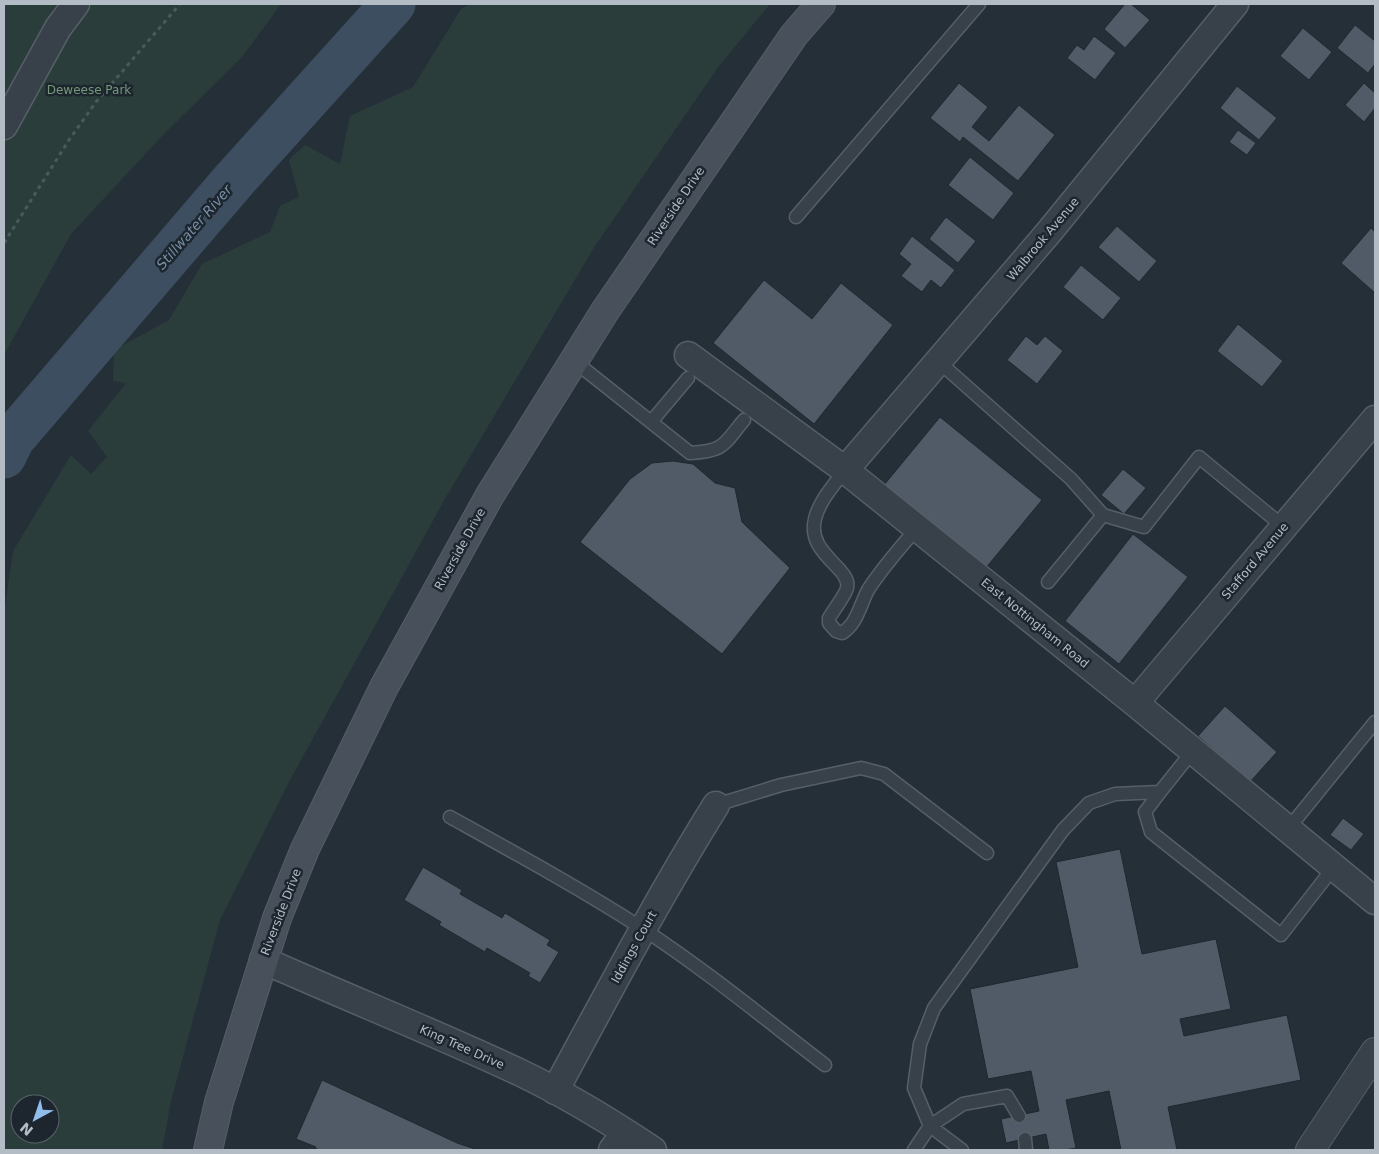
<svg xmlns="http://www.w3.org/2000/svg" width="1379" height="1154" font-family="'DejaVu Sans',sans-serif">
<rect width="100%" height="100%" fill="#252f38"/>
<!-- green -->
<path fill="#2a3d3b" fill-rule="evenodd" d="M4,4H281L242,57L161,137L71,234L4,355Z
M470,4H770L719,66L595,246L446,497L290,780L220,920L171,1101L162,1150H4V614L13,551L71,455L91,474L107,457L88,431L126,383L113,381L114,350L169,320L202,264L270,232L280,206L299,197L289,160L305,145L340,164L350,116L413,87L461,9ZM20,1104H50V1134H20Z"/>
<g fill="none" stroke-linecap="round" stroke-linejoin="round">
<!-- river -->
<path stroke="#3c4e60" stroke-width="45" d="M4,456L12,439L235,179L393,4"/>
</g>
<!-- building -->
<path fill="#505b67" stroke="#1f2830" d="M1125,4H1131L1150,20L1125,48L1104,29Z
M1355,25L1375,41V64L1368,73L1337,48Z
M1303,28L1332,52L1309,80L1280,56Z
M1094,36L1116,53L1095,80L1067,58L1077,45L1084,50Z
M959,83L988,107L972,127L989,141L1019,105L1055,135L1018,181L963,137L960,142L930,118Z
M1364,83L1375,93V108L1364,122L1345,105Z
M1237,86L1277,118L1259,140L1220,108Z
M1238,130L1256,143L1247,155L1229,142Z
M970,157L1014,193L993,220L948,185Z
M946,217L976,241L958,263L929,239Z
M1117,226L1157,261L1139,282L1098,247Z
M1371,228L1375,232V293L1341,263Z
M912,236L955,270L941,288L931,280L922,292L901,276L911,264L899,254Z
M1081,265L1121,298L1103,320L1063,287Z
M764,280L812,319L841,283L893,325L814,424L713,343Z
M1238,324L1283,361L1262,387L1217,351Z
M1026,336L1037,345L1045,336L1063,351L1037,384L1007,360Z
M940,417L1042,500L985,569L884,485Z
M673,461L693,464L715,483L735,488L742,522L790,568L722,654L580,542L630,479L652,463Z
M1123,469L1146,488L1124,514L1101,495Z
M1133,534L1188,577L1119,664L1065,621Z
M1225,706L1277,752L1250,782L1198,736Z
M1343,818L1364,834L1351,850L1330,835Z
M1120,849L1142,954L1216,939L1231,1009L1180,1019L1184,1036L1287,1015L1301,1080L1168,1107L1177,1150H1121L1109,1091L1066,1100L1076,1148L1065,1150H1049L1046,1134L1006,1143L1001,1119L1039,1111L1031,1071L988,1079L970,989L1078,967L1056,862Z
M423,867L462,890L460,894L502,918L505,913L550,940L547,945L559,952L540,983L528,976L530,973L487,948L485,952L439,925L441,922L404,900Z
M322,1080L457,1143L478,1150H319L315,1148L316,1147L296,1139Z"/>
<g fill="none" stroke-linecap="round" stroke-linejoin="round">
<defs>
<path id="service" d="M796,217L979,4
M574,361L690,453C725,451 723,445 744,420
M938,361L1071,479L1103,515
M651,422L688,378
M845,470C834,485 819,501 815,519C806,554 852,568 847,588C846,594 833,611 829,618V623L836,631L842,633C857,624 860,605 868,590C882,568 900,548 917,528
M1048,582L1103,515L1144,527L1199,457L1284,527
M1160,792L1145,812L1151,832L1281,935L1334,867
M716,805L781,785L861,768L884,774L987,853
M450,817C515,853 581,889 643,929C707,971 765,1019 825,1065
M1288,829L1375,722
M1025,1139L1026,1150
M914,1150L930,1126L963,1104L1007,1096L1019,1116
M962,1150L930,1126L914,1088L920,1044L934,1008L1063,830L1089,803L1115,794L1160,792L1192,752"/>
<path id="minor" d="M4,126L58,28L76,4
M688,355L845,470L1135,703L1375,901
M845,470L1049,232L1235,4
M1135,703L1375,419
M263,960C348,998 436,1033 521,1073C567,1095 611,1122 653,1150
M555,1091C607,995 658,898 716,805
M612,1150L625,1132"/>
<path id="tertiary" d="M1310,1150L1375,1052"/>
<path id="secondary" d="M208,1150L219,1102L277,918L305,849L384,687L490,495L605,311L794,35L821,4"/>
</defs>
<!-- service casing -->
<use href="#service" stroke="#565f67" stroke-width="15"/>
<!-- minor casing -->
<use href="#minor" stroke="#565f67" stroke-width="29"/>
<!-- tertiary casing -->
<use href="#tertiary" stroke="#565f67" stroke-width="30"/>
<!-- secondary casing -->
<use href="#secondary" stroke="#565f67" stroke-width="30"/>
<!-- path -->
<path stroke="#485a5a" stroke-width="3" stroke-dasharray="4 4" stroke-linecap="butt" d="M4,243L69,140L96,102L180,4"/>
<!-- service -->
<use href="#service" stroke="#384149" stroke-width="12"/>
<!-- minor -->
<use href="#minor" stroke="#384149" stroke-width="26"/>
<!-- tertiary -->
<use href="#tertiary" stroke="#384149" stroke-width="28"/>
<!-- secondary -->
<use href="#secondary" stroke="#47505b" stroke-width="28"/>
</g>
<g text-anchor="middle" stroke-width="5" stroke-linejoin="round" paint-order="stroke">
<!-- park labels -->
<g font-size="12" fill="#749879" stroke="#1d262e">
<text x="89" y="94">Deweese Park</text>
</g>
<!-- street labels -->
<g font-size="12" fill="#b3bcc5" stroke="#1d262e">
<text transform="translate(676 206) rotate(-56)" y="4">Riverside Drive</text>
<text transform="translate(1043 239) rotate(-50)" y="4">Walbrook Avenue</text>
<text transform="translate(460 549) rotate(-61)" y="4">Riverside Drive</text>
<text transform="translate(1255 561) rotate(-50)" y="4">Stafford Avenue</text>
<text transform="translate(1035 623) rotate(39)" y="4">East Nottingham Road</text>
<text transform="translate(281 912) rotate(-69)" y="4">Riverside Drive</text>
<text transform="translate(634 947) rotate(-61)" y="4">Iddings Court</text>
<text transform="translate(462 1047) rotate(24)" y="4">King Tree Drive</text>
</g>
<!-- water labels -->
<g font-size="14" font-style="italic" fill="#778fa5" stroke="#1d262e">
<text transform="translate(194 227) rotate(-49)" y="5">Stillwater River</text>
</g>
</g>
<!-- border -->
<rect width="1379" height="1154" fill="none" stroke="#b3bcc5" stroke-width="10"/>
<!-- north arrow -->
<g transform="translate(35 1119) rotate(220)"><circle r="24" fill="#1d262e" stroke="#59626a"/>
<path d="M0-4L9 19L0 12L-9 19Z" fill="#91bdec"/>
<text y="-8" font-size="14" font-weight="bold" text-anchor="middle" fill="#b3bcc5">N</text>
</g>
</svg>
